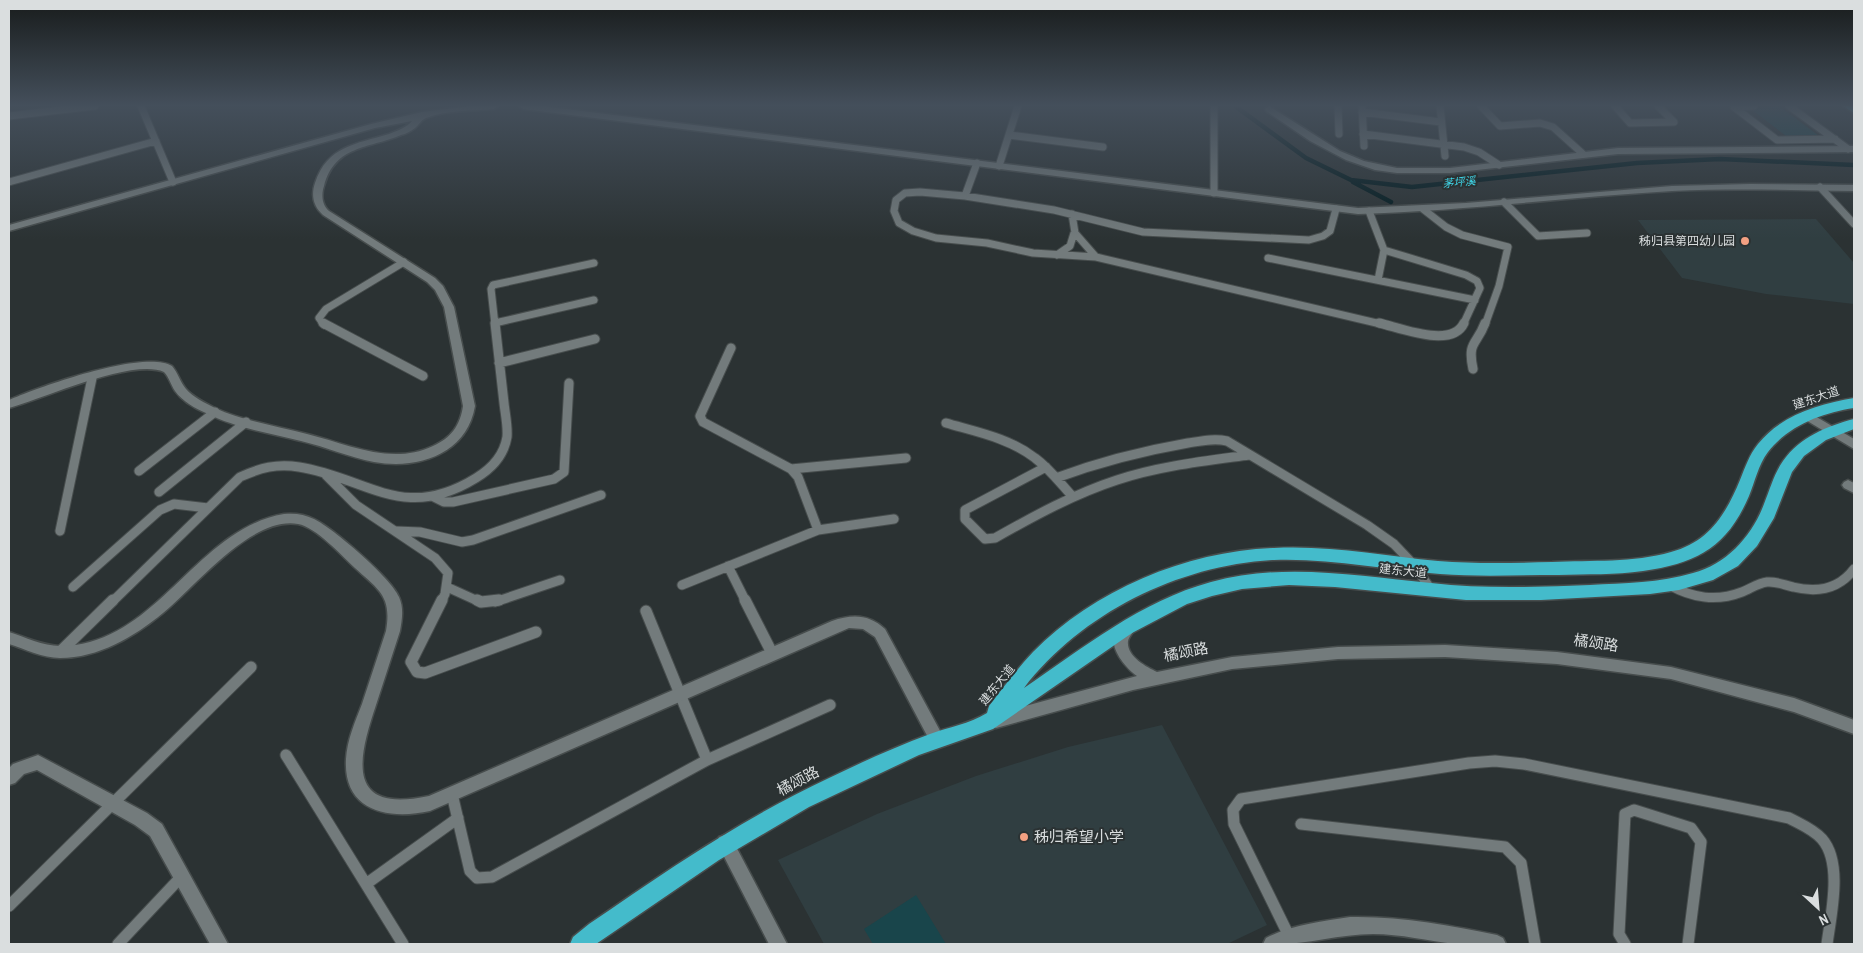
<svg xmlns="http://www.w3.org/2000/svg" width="1863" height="953" font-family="'Archivo Narrow','Noto Sans SC',sans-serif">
<rect width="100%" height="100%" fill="#2b3233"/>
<!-- built -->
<path fill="#303e41" d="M1816,219L1854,263V304L1766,294L1682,278L1638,220Z
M1162,725L1267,925L1227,944H824L778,860L877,814L976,776L1068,747Z"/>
<!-- green -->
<path fill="#19454b" d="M1779,106L1819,136L1790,139L1751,109Z
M916,895L946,944H873L864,929Z"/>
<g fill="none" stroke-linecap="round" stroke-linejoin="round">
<!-- stream -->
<path stroke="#00191d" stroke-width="4.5" d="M1235,106L1306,158L1351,180L1412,187L1637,163L1720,159L1854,165
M1353,182L1391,202"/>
<defs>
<path id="lane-far2" d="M141,106L173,182
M1214,106V193
M1338,106L1339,134
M1362,106L1364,146
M1440,106L1445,156
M1481,106L1500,126L1540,123L1553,127L1583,154
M1615,106L1630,123L1674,122L1658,106
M1754,106L1734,107L1777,140L1835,139
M1789,106L1848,149
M1362,112L1441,122
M9,116L95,106
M1363,134L1464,147L1479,152L1499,165
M1009,135L1103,147
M999,166L1018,106
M9,182L156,141
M1820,187L1854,224
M965,196L977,163
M1504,202L1538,236L1587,233
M1336,209L1330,231L1323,236L1309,240L1143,232L1054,210L965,196L920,192L905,193L896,200L894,211L899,223L913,231L936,238L987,243L1033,253L1096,257L1385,325
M1423,209L1446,227L1462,235L1508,247L1499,286L1485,325
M1369,211L1384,250L1466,275L1477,281L1480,288L1463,325
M1072,214L1075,233L1096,257
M1057,255L1070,246L1074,233
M1268,258L1475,300
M1378,280L1384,250
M495,323L594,300
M324,325L319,318L326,309L404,262
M495,325L491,289L493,285L594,263"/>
<path id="lane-far1" d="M323,323L423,376
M1379,323C1401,328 1452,349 1464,323
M731,348L700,416L703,422L791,469L798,477L818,530
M499,363L595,339
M1473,369C1467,341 1477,345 1485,323
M946,423C977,432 1009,438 1035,458C1050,469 1061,484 1073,497
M1046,467L965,510V519L985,539L995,538C1034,516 1074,494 1117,480C1159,466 1205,461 1249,455
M791,469L906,458
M139,471L215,412
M326,475L356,505L435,558L448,573L445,594L441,602
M1056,478C1099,462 1142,451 1188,443C1201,441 1214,438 1227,441L1367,525L1394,544L1414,565L1432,591
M159,492L246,422
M432,496L444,502H453L554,479L564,472L569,383
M60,531L92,378
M396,531L420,532L462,542L473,540L601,495
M728,566L746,602
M682,585L818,530L894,519
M1669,585C1693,598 1716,602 1742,592C1750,589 1758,583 1767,582C1776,581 1784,585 1793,587C1817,593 1839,589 1854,569
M73,587L160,510L174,504L208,508
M447,587L480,602
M112,602L240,477C260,468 277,463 299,467C368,478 403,523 476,478C491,469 504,455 507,437C508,426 505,413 504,403C501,376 498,350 495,323
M495,602L560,580"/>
<path id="lane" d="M442,600L411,662L417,672L425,673L536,632
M477,600L481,602L499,600
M745,600L772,653
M646,611L707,760
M60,652L113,600
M286,755L403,944
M452,794L470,871L477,878L492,877L707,760L830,705
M1301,824L1505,847L1521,863L1535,944
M366,884L458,818
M9,906L251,667
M1290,938L1234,824L1233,810L1241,799L1469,763L1495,761L1524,764L1789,818C1800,824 1813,829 1822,839C1843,863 1831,914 1827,944
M118,944L181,877
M1625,944L1619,934L1625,814L1634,810L1691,828L1701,842L1688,944"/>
<path id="street" d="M1269,106L1340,151L1364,161L1397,168H1450L1618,148L1854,146V152L1618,154L1450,173H1397L1375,170L1346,160L1310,141L1266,111L1265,109Z
M1808,412L1854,439V449L1804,419L1802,416L1804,413Z
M1848,480L1854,483V493L1844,488L1842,485L1844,482Z
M38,755L147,813L162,824L228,944H210L150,836L135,825L37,770L24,774L15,783L9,785V768L13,764Z
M725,835L731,837L787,944H769L717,843L719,837Z
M1350,917C1401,916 1448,925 1497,935L1503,938L1506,944C1490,945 1472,946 1456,944C1428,941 1401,934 1373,934C1336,934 1300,947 1263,944L1266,938C1291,925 1323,921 1350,917Z"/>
<path id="secondary" d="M471,106H498L494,109C472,111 446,110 426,118C421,120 419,125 415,128C411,131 406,134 401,135C368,149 335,145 324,186C321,195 322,205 329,211L435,278L443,286L454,307L475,406C467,454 418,470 374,462C349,457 326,447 301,441C270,433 235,428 206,413C196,409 182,401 175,391C171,385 169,377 164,372C132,358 43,399 9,408V400C39,387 144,349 172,366C178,373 180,382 186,389C193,397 205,403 215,408C243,421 277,426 307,434C348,444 391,466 433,446C451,438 460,426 463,406L444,307L435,290L427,282L323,215C313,206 311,195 315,183C327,146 356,144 389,134C397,131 407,127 412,121L375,128L9,231V225L371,124L422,112Z
M519,106H542L1358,208L1466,203L1672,186L1750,184L1854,185V191C1793,190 1733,188 1672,191C1567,197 1463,211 1358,214L523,109Z
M284,514C295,513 304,514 314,519C333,528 391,578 399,597C404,608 402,620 400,631C392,656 384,680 376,705C357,761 346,814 429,796L832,621C852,614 869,614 885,629L945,740L942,745L937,747L932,745L875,637L863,629L849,628L430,811C389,820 343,812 346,759C347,740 355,722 362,704C370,680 378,655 386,631C392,596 379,590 355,568C342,556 316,527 298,524C251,516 196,586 163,613C134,637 98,658 60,658C43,658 25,649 9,644V632C25,637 43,646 60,646C156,646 195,529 284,514Z
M1129,621L1134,623L1136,627C1134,632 1129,636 1128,641C1126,656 1146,667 1157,672L1232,657L1338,647L1445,645L1557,652L1671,667L1794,698L1854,720V734L1794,712L1671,679L1557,664L1445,657L1338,659L1232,669L1133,690L996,728L991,726L988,721L991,716L996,714L1137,676C1120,664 1098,632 1129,621Z"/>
<path id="highway" d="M1843,106H1854V113Z
M1854,398V408C1822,413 1789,425 1768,452C1758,465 1755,482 1749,496C1727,547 1698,563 1643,571C1615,575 1587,574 1558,575C1518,575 1479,577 1440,574C1385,570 1330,558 1274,560C1179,565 1082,613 1024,688C1083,648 1141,601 1211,582C1283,562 1358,576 1431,583C1484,589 1537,587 1590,585C1624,583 1660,583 1693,573C1727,564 1752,536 1764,504C1770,489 1774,474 1783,461C1800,437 1827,426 1854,419V429L1826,440L1804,456L1792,472L1774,518L1757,546L1738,566L1713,580L1679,590L1650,594L1541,600H1466L1335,587L1289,585L1242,589L1212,596L1187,604L1132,633L993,729L919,755L809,807L719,860L596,944H570L573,937L589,924C666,871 743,818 829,778C862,762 895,747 930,734C949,727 969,724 987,713L989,706C1003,688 1017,669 1033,652C1094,590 1187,551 1274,548C1329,545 1384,556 1438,561C1476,564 1514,563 1552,562C1592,560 1633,563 1671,552C1709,542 1726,514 1740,480C1745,468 1749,455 1758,444C1781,415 1819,404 1854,398Z"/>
</defs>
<!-- lane-far2 casing -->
<use href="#lane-far2" stroke="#474d4d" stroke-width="9"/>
<!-- lane-far1 casing -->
<use href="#lane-far1" stroke="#474d4d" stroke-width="11"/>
<!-- lane casing -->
<use href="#lane" stroke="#474d4d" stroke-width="13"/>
<!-- street casing -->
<use href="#street" stroke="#474d4d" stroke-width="3"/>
<!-- secondary casing -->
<use href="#secondary" stroke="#474d4d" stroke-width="3"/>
<!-- highway casing -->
<use href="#highway" stroke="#474d4d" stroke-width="3"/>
<!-- lane-far2 -->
<use href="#lane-far2" stroke="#737b7c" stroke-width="7"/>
<!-- lane-far1 -->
<use href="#lane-far1" stroke="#737b7c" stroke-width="9"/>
<!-- lane -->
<use href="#lane" stroke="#737b7c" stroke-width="11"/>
<!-- street -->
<use href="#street" fill="#737b7c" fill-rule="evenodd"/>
<!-- secondary -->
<use href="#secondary" fill="#737b7c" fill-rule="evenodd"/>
<!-- highway -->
<use href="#highway" fill="#44bbcb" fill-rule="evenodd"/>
</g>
<!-- sky -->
<linearGradient id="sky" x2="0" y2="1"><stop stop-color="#181c1c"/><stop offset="0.44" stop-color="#444f5b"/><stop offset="1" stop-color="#444f5b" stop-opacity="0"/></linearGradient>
<rect width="1863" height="239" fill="url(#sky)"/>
<!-- markers -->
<g fill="#f3a082" stroke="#2b3233" stroke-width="2">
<circle cx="1745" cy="241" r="5"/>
<circle cx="1024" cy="837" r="5"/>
</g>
<g text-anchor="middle" stroke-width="4" stroke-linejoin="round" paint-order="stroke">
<!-- far-water labels -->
<g font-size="11" font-style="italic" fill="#3fd4e7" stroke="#2b3233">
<text transform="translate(1459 182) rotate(-6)" y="4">茅坪溪</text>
</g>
<!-- poi labels -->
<g font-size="12" fill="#dadedf" stroke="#2b3233" text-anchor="end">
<text x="1735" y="245">秭归县第四幼儿园</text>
</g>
<!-- street labels -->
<g font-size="12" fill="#dadedf" stroke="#2b3233">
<text transform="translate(1816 398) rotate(-19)" y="4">建东大道</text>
<text transform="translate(1403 571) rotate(6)" y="4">建东大道</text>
<text transform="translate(997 685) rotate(-51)" y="4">建东大道</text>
</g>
<!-- near-street labels -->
<g font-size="15" fill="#dadedf" stroke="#2b3233">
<text transform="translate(1596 643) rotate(8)" y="5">橘颂路</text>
<text transform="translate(1186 652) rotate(-11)" y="5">橘颂路</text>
<text transform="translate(798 781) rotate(-28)" y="5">橘颂路</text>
</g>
<!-- near-poi labels -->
<g font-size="15" fill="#dadedf" stroke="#2b3233" text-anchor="start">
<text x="1034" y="842">秭归希望小学</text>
</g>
</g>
<!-- border -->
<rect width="1863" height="953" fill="none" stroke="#dadedf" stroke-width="20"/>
<!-- north arrow -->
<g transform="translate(1818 908) rotate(154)" stroke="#2b3233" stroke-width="4" paint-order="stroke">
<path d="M0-4L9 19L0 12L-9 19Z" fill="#dadedf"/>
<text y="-8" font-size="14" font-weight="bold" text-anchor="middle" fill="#dadedf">N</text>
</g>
</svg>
